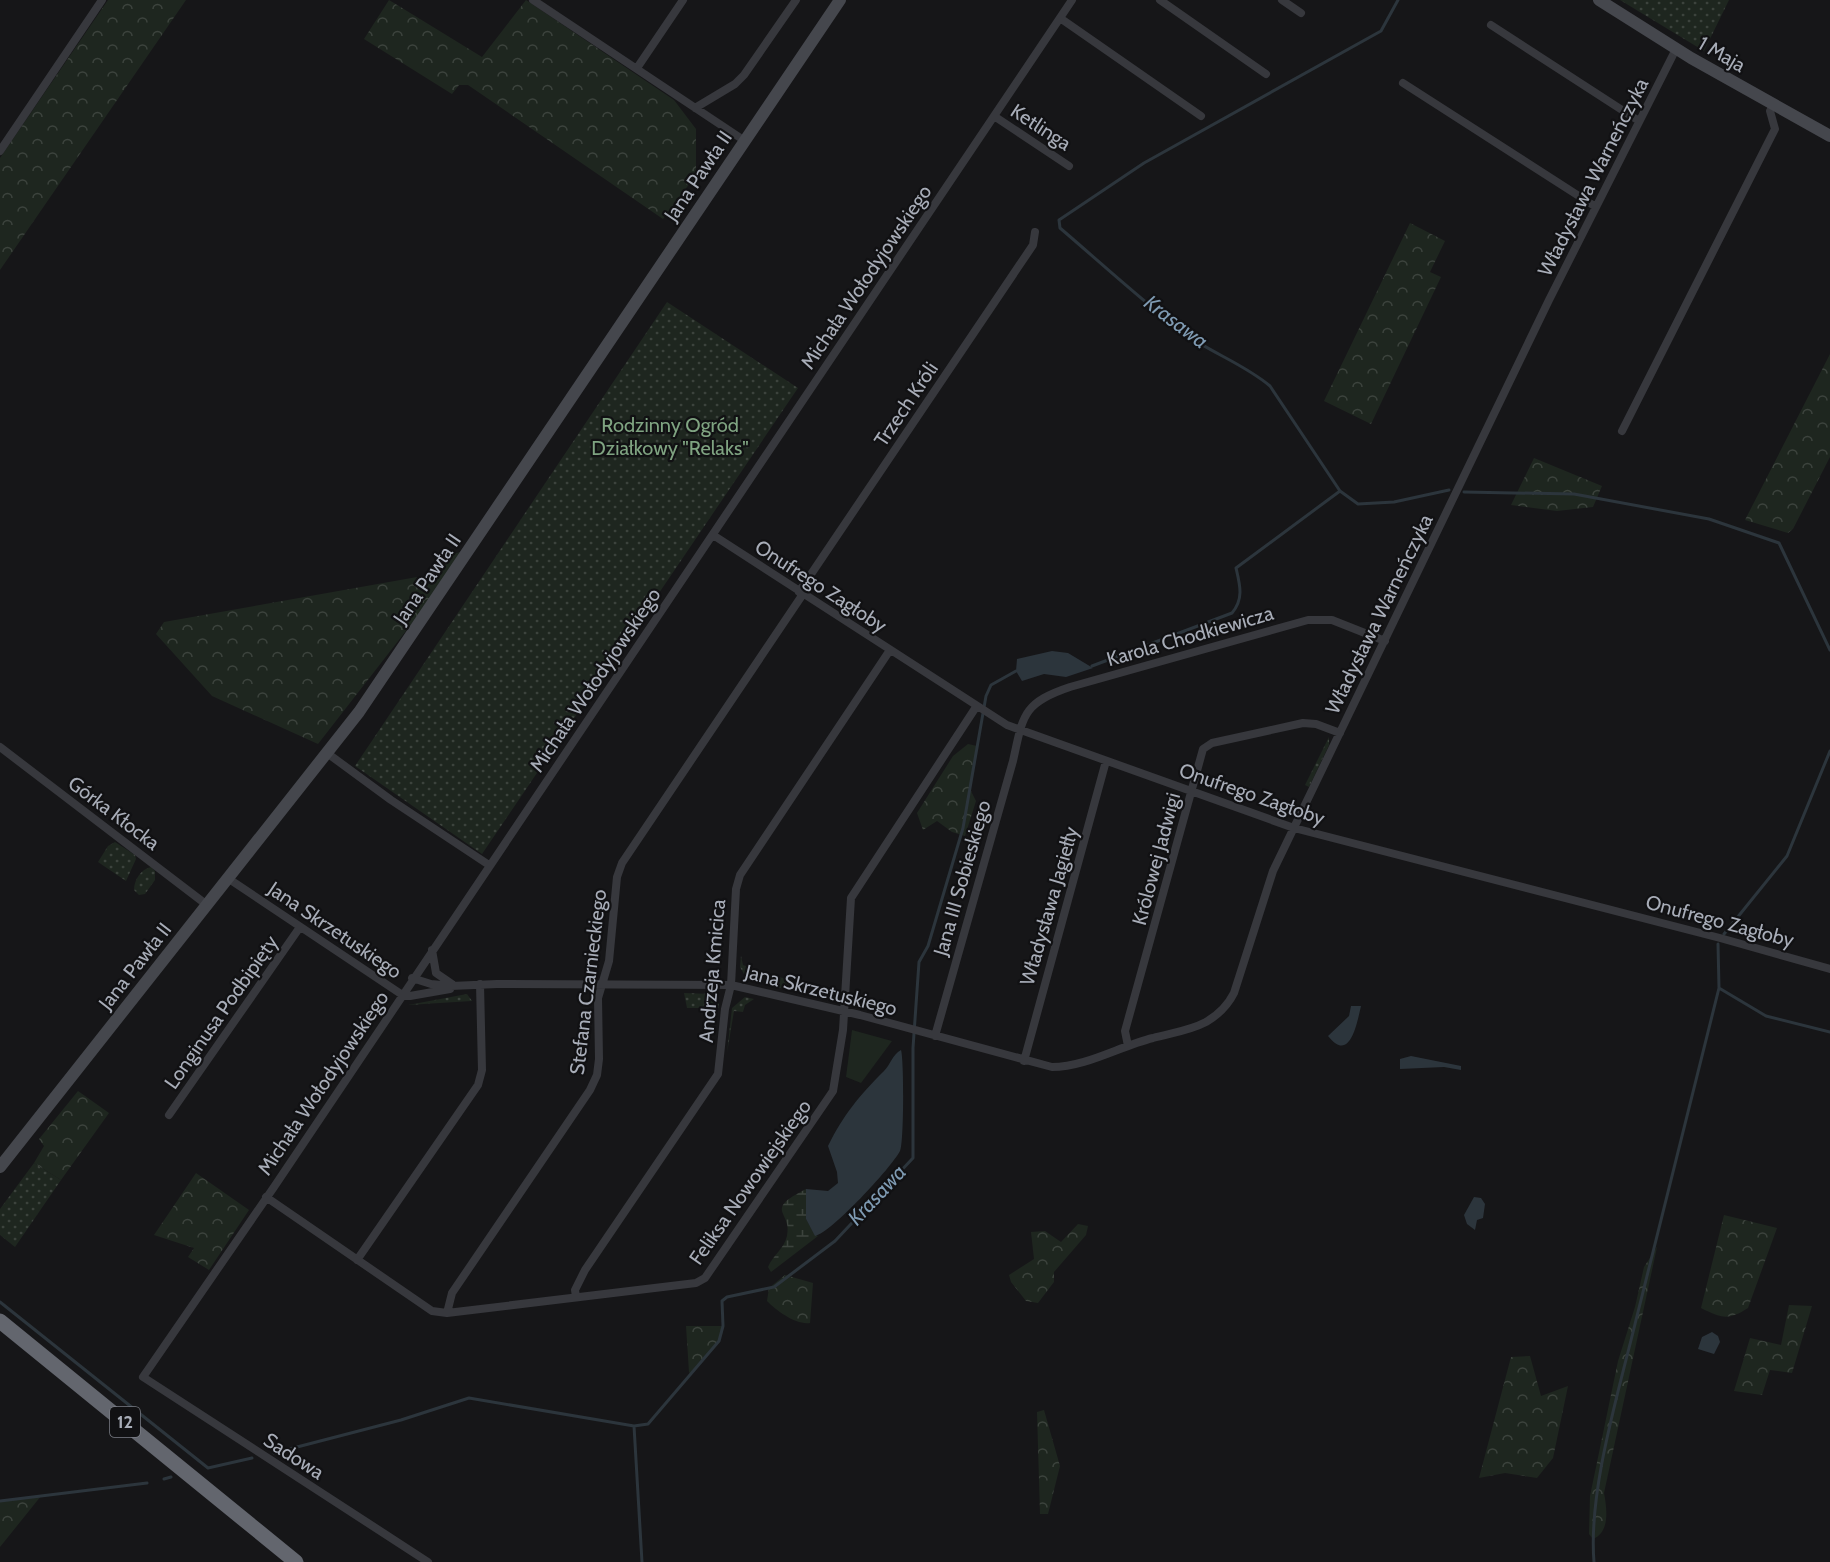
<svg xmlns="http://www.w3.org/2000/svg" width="1830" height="1562" font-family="Cabin,sans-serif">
<defs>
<pattern id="grass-dots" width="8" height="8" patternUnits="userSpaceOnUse" patternTransform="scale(1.5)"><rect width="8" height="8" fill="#1e261f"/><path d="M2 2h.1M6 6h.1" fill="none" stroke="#3c433d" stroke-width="1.8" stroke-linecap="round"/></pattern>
<pattern id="forest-crowns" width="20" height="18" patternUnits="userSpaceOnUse" patternTransform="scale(1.5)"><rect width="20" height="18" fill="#1e261f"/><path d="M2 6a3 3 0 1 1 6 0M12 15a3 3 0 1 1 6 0" fill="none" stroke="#3c433d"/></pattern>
<pattern id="wetland-marsh" width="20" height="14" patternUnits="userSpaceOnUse" patternTransform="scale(1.5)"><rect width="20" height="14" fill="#1e261f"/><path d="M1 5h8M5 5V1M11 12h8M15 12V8" fill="none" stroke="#3c433d"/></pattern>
</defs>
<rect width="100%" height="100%" fill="#161618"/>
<!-- grass -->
<path fill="url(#grass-dots)" d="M1620,0H1729L1704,51Z
M667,302L798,388L482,854L355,766Z
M1329,737V745L1309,787L1305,785Z
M115,842L135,855L136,859L126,881L98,862L108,846Z
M151,867L155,871V880L145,894L139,895L134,890C134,880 141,869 151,867Z
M741,956L743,965L756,970L754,982L748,981L740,967Z
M773,975L796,982L794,991L770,986Z
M684,993L711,994L719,1004V1008H687Z
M467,994L472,1001L408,1005Z
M745,997L754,999L745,1005L743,1012L734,1011L727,1053L732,1008Z
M34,1163L61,1180L15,1247L0,1235V1209Z"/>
<!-- forest -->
<path fill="url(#forest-crowns)" d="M108,0H186L0,270V158Z
M389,0L482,57L526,0L674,100L696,129V175L663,219L468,85H459L452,94L364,39Z
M1410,223L1445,241L1430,272L1441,277L1371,424L1324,401Z
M1830,354V457L1793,529L1788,533L1745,520Z
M1534,458L1602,486L1593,507L1557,511L1511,505Z
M464,551L437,591L318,744L212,696L156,634L164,622L434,574L449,555Z
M968,744L977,746L970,789L976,801L965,836L952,832L937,821L923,830L917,813L953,756Z
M78,1091L109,1113L61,1180L34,1163L44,1146L39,1139Z
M196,1173L249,1210L209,1270L188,1257L194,1248L154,1235Z
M1724,1215L1777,1228L1748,1308C1728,1321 1721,1318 1701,1308Z
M1078,1224L1088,1226L1086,1235L1054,1272V1282L1038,1303L1026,1301L1011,1282L1009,1275L1034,1259L1031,1232L1045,1231L1061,1242Z
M1657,1247L1604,1493C1607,1509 1610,1532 1593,1539L1589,1534L1590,1496L1618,1361L1635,1307L1644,1267Z
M785,1275L813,1283L810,1323C796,1325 777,1311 767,1301L769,1288Z
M1789,1305L1812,1306L1792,1373L1770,1370L1762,1395L1734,1391L1750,1338L1781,1345Z
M686,1326H723L719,1341L691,1375L689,1372Z
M1530,1356L1541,1396L1568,1386L1553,1458L1537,1478L1505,1473L1479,1478L1511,1357Z
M1044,1410L1060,1466L1048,1514H1040L1037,1412Z
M41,1496L0,1547V1501Z"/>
<!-- wetland -->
<path fill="url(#wetland-marsh)" d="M806,1189V1219L815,1235L818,1236L771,1272L768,1267C773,1255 784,1249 787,1236C793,1211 762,1211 806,1189Z"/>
<!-- park -->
<path fill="#1e261f" d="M852,1030L892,1041L861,1083L846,1077Z"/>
<!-- water -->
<path fill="#2c353c" d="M1052,651L1068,653L1093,668L1066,677L1044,674L1022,681L1016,671L1017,659Z
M1351,1006H1361C1357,1023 1350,1064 1328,1036L1349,1016Z
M901,1050C904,1059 904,1143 900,1151C891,1168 832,1232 815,1236L806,1219V1189L828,1191L838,1183L837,1172L828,1146C844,1114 859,1096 884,1071C891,1064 892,1055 901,1050Z
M1411,1056L1461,1066V1070L1444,1067L1400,1069V1059Z
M1474,1197L1481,1198L1485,1204L1483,1218L1477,1220L1475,1230L1467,1224L1464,1215Z
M1712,1332L1718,1336L1720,1342L1714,1354L1698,1349L1702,1337Z"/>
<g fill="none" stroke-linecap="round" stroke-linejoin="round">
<!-- stream -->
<path stroke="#2c353c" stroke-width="3" d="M1340,491L1358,504L1394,502L1449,490
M1464,492L1574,494L1709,519L1779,543L1830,650
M1092,666L1232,613C1244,599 1240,585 1236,568L1340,491L1270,386C1244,364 1211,353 1184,333C1141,300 1101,263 1060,228L1059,220L1144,163L1381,31L1398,0
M1724,934L1787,856L1830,751
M1718,944L1719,988L1766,1016L1830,1032
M0,1302L208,1468L252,1458
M634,1426L642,1562
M274,1453L401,1420L469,1398L634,1426L648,1424L719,1341L723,1326L722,1301L727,1297L774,1287L835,1241L913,1158V1048L919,962L928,946L963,828L986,696L991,685L1016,671
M164,1479L171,1477
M0,1501L147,1483
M1594,1562C1588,1490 1619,1391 1636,1320C1664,1210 1691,1099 1719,988"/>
<!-- minor -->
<path stroke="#37383d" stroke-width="8" d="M533,0L745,141
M1160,0L1266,74
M1282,0L1301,13
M1060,18L1201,116
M1491,25L1639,121
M637,68L683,0
M1403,83L1596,207
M695,108L735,84L744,75L796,0
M994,116L1069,166
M0,151L102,0
M1622,431L1775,129L1770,111L1773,105
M713,535L1007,725L1294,828L1720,938L1830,969
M799,592L1033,245L1035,232
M0,747L207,905
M327,753L391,800L489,865
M229,879L401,994L410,996L450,989
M432,950L436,973L452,984
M412,978L431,984L451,986L497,984L731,985L860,1015L1052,1067C1086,1067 1120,1046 1153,1038C1171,1033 1189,1031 1206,1022C1218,1015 1228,1005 1234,993L1273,871L1549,300L1676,49
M935,1036L1013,761C1023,716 1022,703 1070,687L1308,620H1332L1385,641
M1128,1046L1125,1031L1203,749L1212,743L1303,723L1316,724L1340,733
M1024,1061L1106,761
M169,1115L300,927
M266,1197L432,1311L447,1313L696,1283L705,1278L833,1091L843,1030L851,898L976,707
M357,1260L478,1085L482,1070L480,984
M576,1297L575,1290L585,1270L718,1074L725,1009L731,985L736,889L740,875L890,650
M447,1313L452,1293L590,1090L597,1075L599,1059L598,998L609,961L617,877L622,863L803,594
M428,1562L143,1377L274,1187L1072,0"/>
<!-- secondary -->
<path stroke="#45474d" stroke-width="12" d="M1599,0L1691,58L1830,136
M0,1167L359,712L840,0"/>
<!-- motorway -->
<path stroke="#63666e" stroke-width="15" d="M0,1321L296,1562"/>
</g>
<g text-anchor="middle" stroke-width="4.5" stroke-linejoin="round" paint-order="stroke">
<!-- shield labels -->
<rect fill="#111113" stroke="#7b7e86" stroke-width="1.5" x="110" y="1407" width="30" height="30" rx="4.5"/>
<g font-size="18" font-weight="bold" fill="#a8adb8">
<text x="125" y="1428">12</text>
</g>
<!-- street labels -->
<g font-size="20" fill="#a8adb8" stroke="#111113">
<text transform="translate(1722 54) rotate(30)" y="7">1 Maja</text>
<text transform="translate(1041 127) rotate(33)" y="7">Ketlinga</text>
<text transform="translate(698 176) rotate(-56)" y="7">Jana Pawła II</text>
<text transform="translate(1593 177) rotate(-63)" y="7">Władysława Warneńczyka</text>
<text transform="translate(866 277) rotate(-56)" y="7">Michała Wołodyjowskiego</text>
<text transform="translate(906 404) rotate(-56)" y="7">Trzech Króli</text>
<text transform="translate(427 579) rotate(-56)" y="7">Jana Pawła II</text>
<text transform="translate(821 586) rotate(33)" y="7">Onufrego Zagłoby</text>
<text transform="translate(1379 614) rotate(-64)" y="7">Władysława Warneńczyka</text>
<text transform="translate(1190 636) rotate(-16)" y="7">Karola Chodkiewicza</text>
<text transform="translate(595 680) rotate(-56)" y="7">Michała Wołodyjowskiego</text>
<text transform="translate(1252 794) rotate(19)" y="7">Onufrego Zagłoby</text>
<text transform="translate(114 813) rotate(37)" y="7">Górka Kłocka</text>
<text transform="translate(1156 859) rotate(-75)" y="7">Królowej Jadwigi</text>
<text transform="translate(962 878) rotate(-74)" y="7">Jana III Sobieskiego</text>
<text transform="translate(1049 906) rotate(-74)" y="7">Władysława Jagiełły</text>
<text transform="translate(1720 921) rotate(15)" y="7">Onufrego Zagłoby</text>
<text transform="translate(335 930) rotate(34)" y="7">Jana Skrzetuskiego</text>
<text transform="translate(135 966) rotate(-52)" y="7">Jana Pawła II</text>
<text transform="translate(712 971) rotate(-85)" y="7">Andrzeja Kmicica</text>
<text transform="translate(588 982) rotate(-83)" y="7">Stefana Czarnieckiego</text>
<text transform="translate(821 990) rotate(14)" y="7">Jana Skrzetuskiego</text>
<text transform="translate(221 1012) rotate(-55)" y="7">Longinusa Podbipięty</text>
<text transform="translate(323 1083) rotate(-56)" y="7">Michała Wołodyjowskiego</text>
<text transform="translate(750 1182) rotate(-55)" y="7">Feliksa Nowowiejskiego</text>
<text transform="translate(294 1456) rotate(33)" y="7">Sadowa</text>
</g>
<!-- park labels -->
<g font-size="20" fill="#7fa381" stroke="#111113">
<text x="670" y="432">Rodzinny Ogród<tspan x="670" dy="23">Działkowy "Relaks"</tspan></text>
</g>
<!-- water labels -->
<g font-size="21" font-style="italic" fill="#7f9bb3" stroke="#111113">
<text transform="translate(1176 322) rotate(37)" y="7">Krasawa</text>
<text transform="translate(877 1195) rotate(-47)" y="7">Krasawa</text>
</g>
</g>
</svg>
